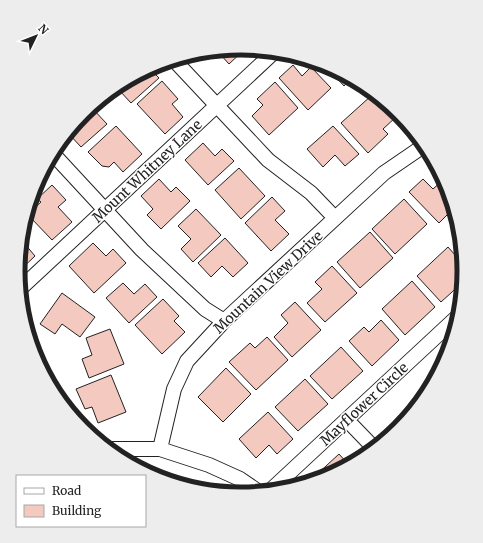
<svg xmlns="http://www.w3.org/2000/svg" width="483" height="543" font-family="Merriweather,serif">
<rect width="100%" height="100%" fill="#fff"/>
<!-- building -->
<path fill="#f3c9c0" stroke="#222" d="M242,48L245,49L229,64L219,53Z
M324,64L327,65L350,80L344,86Z
M293,65L302,76L311,67L331,88L308,110L279,78Z
M150,69L159,78L131,103L119,90Z
M162,81L178,99L172,104L183,117L165,134L137,104Z
M275,82L298,108L269,135L252,116L263,105L257,99Z
M372,95L381,101L396,117L383,129L388,134L368,153L341,123Z
M92,108L107,124L81,147L69,134L84,113Z
M116,126L142,154L123,172L114,162L109,167L102,166L88,152Z
M333,126L359,154L345,166L335,155L323,167L307,149Z
M203,143L215,156L222,149L234,161L208,185L185,160Z
M239,168L265,196L241,219L215,190Z
M41,176L46,181L34,192L35,186Z
M159,179L171,192L176,187L190,201L161,229L147,215L153,209L141,196Z
M423,179L433,189L444,179L448,186L453,209L439,223L409,192Z
M52,185L66,200L58,207L72,222L52,240L29,216L30,212L41,202L37,199Z
M272,197L285,211L275,220L289,234L271,251L245,223Z
M404,199L427,224L395,254L372,229Z
M196,209L221,235L193,262L181,249L191,239L178,226Z
M370,232L393,258L360,288L337,262Z
M225,238L248,263L233,277L222,266L211,277L198,263Z
M24,243L35,256L18,272V271Z
M93,243L106,256L113,249L126,263L94,293L69,266Z
M448,247L463,264L465,272L463,282L441,302L417,276Z
M332,266L357,293L325,322L307,303L322,289L315,282Z
M412,281L435,307L405,335L382,309Z
M123,283L134,294L145,284L157,297L129,323L106,298Z
M62,293L95,317L80,337L62,324L55,334L40,324Z
M163,299L179,316L174,321L185,332L162,354L135,325Z
M295,302L321,330L292,357L274,337L288,323L281,315Z
M381,320L399,340L372,366L349,341L364,327L369,332Z
M110,329L124,364L89,378L82,359L92,355L86,338Z
M267,337L288,360L256,390L229,362L250,343L255,348Z
M341,347L363,371L332,399L310,376Z
M444,363L433,380L429,377Z
M226,368L251,394L223,422L198,397Z
M111,375L126,412L98,423L92,407L85,409L76,389Z
M305,379L328,404L298,431L275,407Z
M413,403L415,406L399,430L395,433L389,426Z
M268,412L293,439L277,454L269,445L256,458L239,439Z
M339,454L348,464L327,478L315,480L313,478Z"/>
<g fill="none" stroke-linecap="round" stroke-linejoin="round">
<defs>
<path id="street" d="M175,61L268,160L311,193L335,218
M55,156L142,250L205,309L224,321
M21,288L272,54
M347,420L373,447
M112,449H160L209,465L240,479L259,492
M160,449L174,389L187,361L224,321L384,173L422,147
M272,489L456,318"/>
</defs>
<!-- street casing -->
<use href="#street" stroke="#222" stroke-width="16"/>
<!-- street -->
<use href="#street" stroke="#fff" stroke-width="14"/>
</g>
<g text-anchor="middle" stroke-width="3" stroke-linejoin="round" paint-order="stroke">
<!-- street labels -->
<g font-size="14" fill="#222" stroke="#fff">
<text transform="translate(147 171) rotate(-43)" y="5">Mount Whitney Lane</text>
<text transform="translate(268 282) rotate(-43)" y="5">Mountain View Drive</text>
<text transform="translate(364 404) rotate(-43)" y="5">Mayflower Circle</text>
</g>
</g>
<!-- crop -->
<path d="M0 0H483V543H0ZM25 271a216 216 0 1 1 432 0a216 216 0 1 1-432 0Z" fill="#ededed" fill-rule="evenodd"/>
<path fill="none" stroke="#222" stroke-width="5" d="M25 271a216 216 0 1 1 432 0a216 216 0 1 1-432 0Z"/>
<!-- legend -->
<rect x="16" y="475" width="130" height="52" fill="#ffffff" stroke="#a7a7a7"/>
<rect x="24" y="488" width="20" height="6" fill="#ffffff" stroke="#a7a7a7"/>
<text x="52" y="495" font-size="12" fill="#222222">Road</text>
<rect x="24" y="505" width="20" height="12" fill="#f3c9c0" stroke="#a7a7a7"/>
<text x="52" y="515" font-size="12" fill="#222222">Building</text>
<!-- north arrow -->
<g transform="translate(36 36) rotate(47)" stroke="#ffffff" stroke-width="3" paint-order="stroke">
<path d="M0-3L7 15L0 10L-7 15Z" fill="#222222"/>
<text y="-6" font-size="11" font-weight="bold" text-anchor="middle" fill="#222222">N</text>
</g>
</svg>
